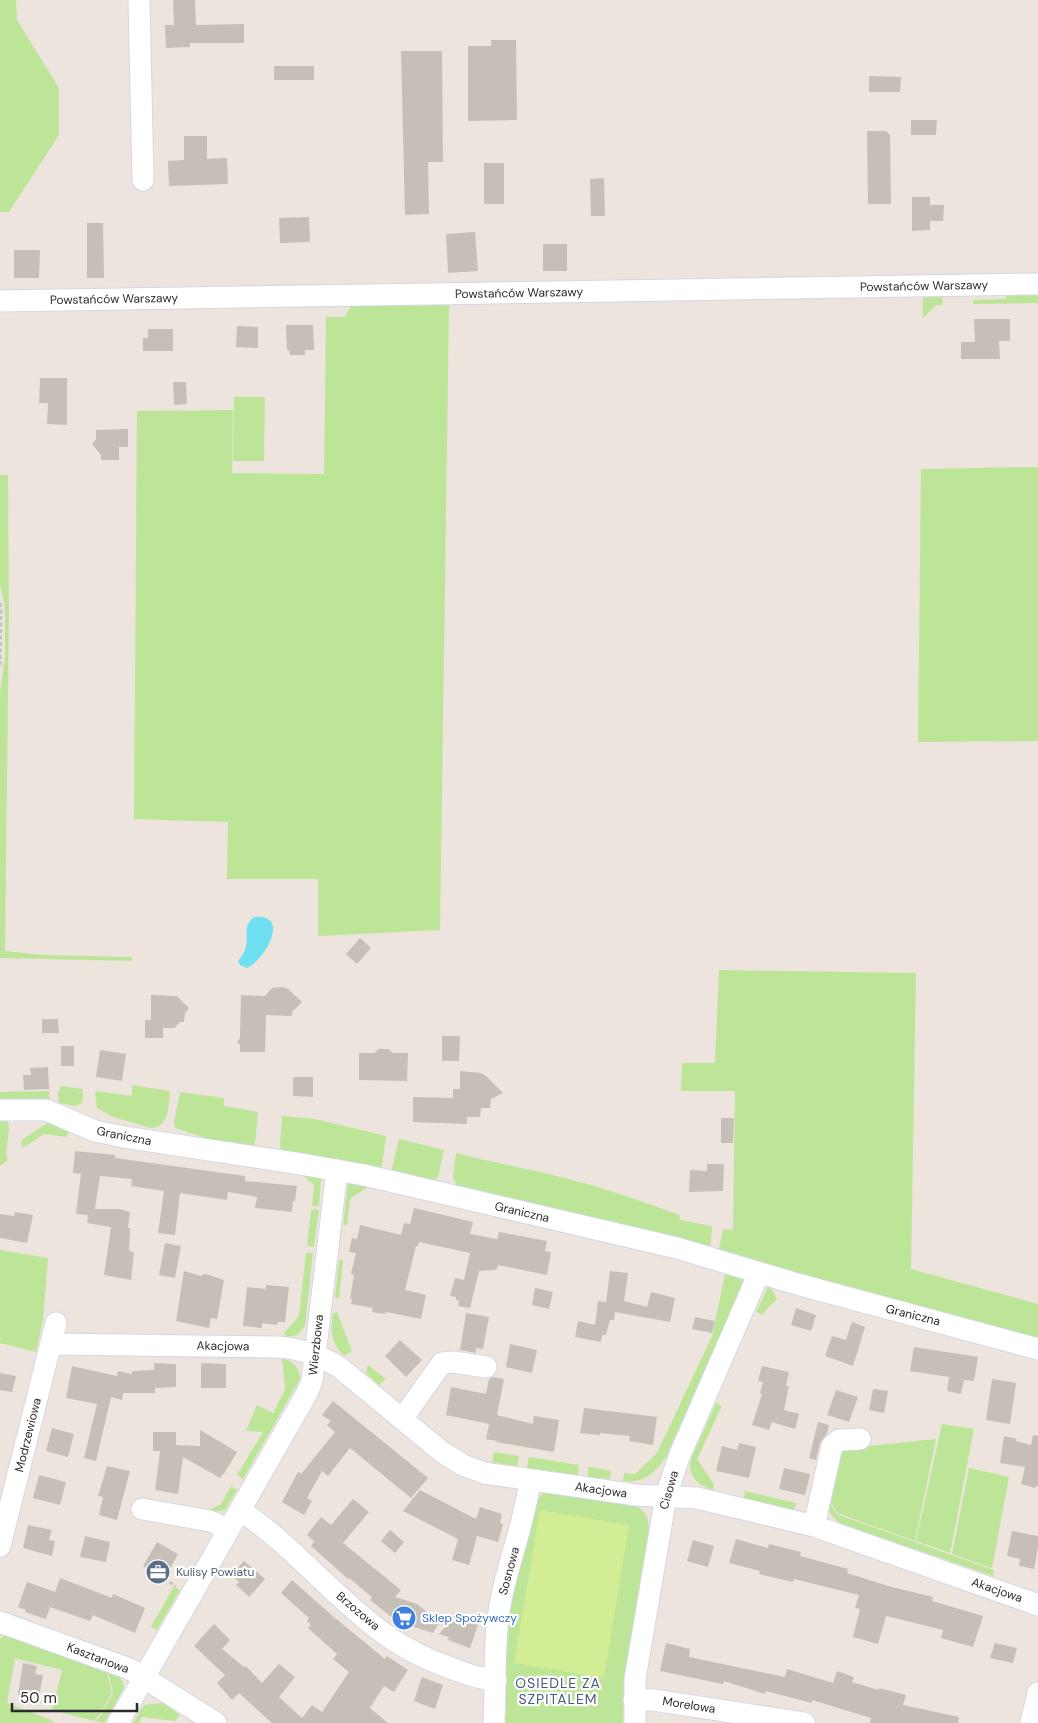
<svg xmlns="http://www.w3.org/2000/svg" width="1038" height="1723" font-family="'DM Sans',sans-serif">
<rect width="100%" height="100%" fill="#ede4dd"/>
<!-- green -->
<path fill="#bde598" d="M0,0H16L17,20L59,88V135L9,212H0Z
M1038,291V303L973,304V300L1006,299V292Z
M942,294L943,305H936L923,318V295Z
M449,305L440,930L318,936V879H227L228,822L134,819L137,411L233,410L232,473L324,474L326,317H345L351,306Z
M234,397H265L264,461H233Z
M1038,467V741L918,742L921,469Z
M0,475H8L9,611L5,951L43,955L132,957V961L0,958V692L5,658V607L0,584Z
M719,970L916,973L911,1269L1038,1304V1344L718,1253L723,1229L733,1230L735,1091H681L682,1063H715Z
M132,1085L170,1091C169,1104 169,1128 151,1128L113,1117L97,1108L95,1091L132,1096Z
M60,1086L83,1089V1099L81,1104L75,1106L59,1103L58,1091H60Z
M49,1091L50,1103L0,1104V1092Z
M180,1092L224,1098V1106L258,1112L255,1145L253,1148L236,1150L209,1139L175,1128L174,1123Z
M0,1116L7,1119C13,1133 3,1145 8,1160L0,1166Z
M282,1116L315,1119L386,1136L382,1167L380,1170L281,1151L280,1145Z
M50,1121L70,1125L67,1137L44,1134L23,1148L21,1144L22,1140Z
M399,1139L444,1150L438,1177L429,1185L393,1175L392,1168Z
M456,1153C492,1162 529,1169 565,1178C604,1188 642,1201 679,1215L680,1220L712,1226L711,1243L709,1247L459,1191L453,1177Z
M297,1170L312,1175L314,1177L321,1178L319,1206H312L314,1185Z
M357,1179L371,1185L350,1199L347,1225H343L348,1184H355Z
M314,1209L319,1210L314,1247L307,1246L311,1210Z
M0,1250L48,1258L43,1320L36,1352L0,1343Z
M306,1253H313L305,1326L297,1335L286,1337L284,1333L299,1316Z
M339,1260H343L339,1299L335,1297Z
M729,1267L728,1275L743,1279L741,1287L667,1455C657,1472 643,1484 623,1481L624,1473L635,1474L657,1453L712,1336L726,1270Z
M768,1287L771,1288L777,1299L766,1310L763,1315L756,1312Z
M337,1312L352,1351L344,1356C331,1343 330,1331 333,1314Z
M282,1358C293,1361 299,1367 300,1379L243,1479L237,1475L263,1432L246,1431L257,1405L273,1413L285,1389Z
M368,1365L386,1379L379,1385L366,1373Z
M716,1403L722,1406L697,1459L714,1484L713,1490C698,1485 687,1476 691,1459Z
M942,1424L974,1429L950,1553L916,1541Z
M936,1439L915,1541L837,1513L830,1500L840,1449L829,1500L836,1514L994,1570L993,1576L839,1523L831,1515L828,1505H825L837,1450L839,1447L863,1446L842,1449Z
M494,1452L519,1456L517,1466L492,1462Z
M529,1457L579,1465L578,1475L527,1468Z
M589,1467L611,1471L610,1479L587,1477Z
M969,1468L1009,1477L992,1568L952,1554Z
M231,1486L237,1490L225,1510L215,1512L207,1511L221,1504Z
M745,1491L796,1503L794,1510L744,1498Z
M543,1493L633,1504C645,1510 648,1516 649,1529L624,1681L623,1723H502L511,1599L537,1500Z
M174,1586L180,1590L157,1630L151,1627Z
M0,1629L118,1675L123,1682L124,1688L104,1723L95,1721L101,1715L113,1693L108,1672L4,1633L0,1636Z
M5,1635L107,1673L112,1693L100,1714L94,1721L52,1710L62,1670L15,1658L7,1703L53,1721V1723H0V1639Z
M163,1703L180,1715L175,1721L142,1717L139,1723H133L144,1705Z"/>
<!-- pitch -->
<path fill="#d3ed94" d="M540,1510L629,1525L604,1678L514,1663Z"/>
<!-- water -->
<path fill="#6ee0f2" d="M254,917C291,913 266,959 247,968L240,965L238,961C241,957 245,952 246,947C249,934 242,927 254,917Z"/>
<!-- building -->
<path fill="#c6bfb8" d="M173,0H195L196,25L244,24V43H190V47L166,48L165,25H174Z
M491,40H516L517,120L468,121V46H491Z
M401,51H442L443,162H428L429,214L405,215Z
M274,66H314V80H274Z
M869,76L901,77L900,92H869Z
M911,120H937L936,135H911Z
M867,131H886L890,135L891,204H868Z
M184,136H207V159L227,158L228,184L169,186L168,161L184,160Z
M484,163H504V204H484Z
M604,178L605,216H591L590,179Z
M912,197H930V205H944L943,221H930V230L912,231Z
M309,217L310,242L280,243L279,218Z
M87,223H103L104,278H87Z
M475,232L478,271L448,273L446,234Z
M543,244H567V271H543Z
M14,250H40L39,278H14Z
M974,319H1010V341H999L1000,359H961V342H975Z
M286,325H313L314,350H305V355H290L289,350H287Z
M237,326L258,327V348L236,347Z
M148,329H173V351H143V338H148Z
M40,378H67V425L47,424L48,403H39Z
M173,382H186L187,404L174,405Z
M128,429V447H119V460H101V455L92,444L96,439V430Z
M360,938L371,948L357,964L346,954Z
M283,987L288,989L302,1002L292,1012V1016L266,1015L265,1052H240V1045L237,1042L240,1038L241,995L265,996L272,988Z
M151,995L177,996L189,1008L185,1013L184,1022H180L174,1028H163V1038H145V1020H151Z
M42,1019H58L59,1033H42Z
M442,1036H460L459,1061H442Z
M61,1046H74V1066H61Z
M378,1049H389L392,1053H408L407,1081L359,1080V1053H375Z
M100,1050L126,1054L122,1081L96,1077Z
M48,1067L49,1089L24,1090L23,1075H31L30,1068Z
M460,1071L481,1073L486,1076L503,1093L491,1099L490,1108H481L480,1117H467V1124L413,1122V1097L453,1098V1089H460Z
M293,1077H313V1097L293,1096Z
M721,1118H734L733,1143H721Z
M75,1151L115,1155V1158L245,1176V1181L297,1186L295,1201H293L292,1212L255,1208L257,1197L228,1192L227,1200L180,1193L175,1235L158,1233L164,1191L131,1186L132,1179L100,1176L95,1209H120L130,1212L128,1228H130L129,1251L134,1252L131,1280L104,1275L111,1227L87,1223L88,1215L76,1214L81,1174L73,1173Z
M707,1164H724L723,1191L689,1192L690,1170L707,1171Z
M414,1208L473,1222L470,1234L497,1239L499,1232L547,1241L545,1251L551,1252L547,1275L498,1265L496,1270L479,1271L470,1308L458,1306L459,1301L456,1300V1297L450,1296L455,1278L464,1280L470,1253L419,1242L418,1246H416L405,1290L426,1295L421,1319L386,1312L385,1314L372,1312L373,1308L351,1304L352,1299H350L354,1275L351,1274L356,1253L349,1252L352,1238L357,1239L360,1225L401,1235L404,1223L410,1224Z
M15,1212L33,1215L27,1243L0,1238V1214L14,1216Z
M165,1243L181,1246L175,1278L159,1275Z
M184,1271L201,1276L204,1274L209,1275L224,1280L217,1319L211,1318L209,1328L176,1321Z
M610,1271L628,1273L624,1301L647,1307L651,1292L675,1298L670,1322L615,1312L614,1320H610L606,1335H602L601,1342L575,1337L578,1321L595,1325L598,1301L606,1302Z
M266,1285L289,1287L285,1322H278L277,1325L262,1323V1328L243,1326L247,1287L266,1289Z
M535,1288L553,1292L549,1309L532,1305Z
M796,1308L816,1315L811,1331L791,1325Z
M466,1313L489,1317L483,1349L476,1348V1353L460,1350Z
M695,1317L715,1321L712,1333L692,1329Z
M852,1322L865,1327L853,1366L825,1356L832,1336L846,1340Z
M400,1340L422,1360L406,1377L385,1356Z
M510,1344L537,1350L532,1373L506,1367Z
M914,1347L978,1357L974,1381L964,1380L961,1394L947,1391L949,1377L910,1371Z
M154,1363L176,1364V1387L155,1388V1393H123L122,1400L111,1397L96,1461L84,1458L97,1404L66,1398L72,1366L117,1376L118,1371L132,1374V1371L154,1370Z
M201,1363L226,1364V1388H201Z
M762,1366L789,1372L786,1386H789L784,1410L799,1414L795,1429L772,1422L769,1430L752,1425L762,1394L760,1393L763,1382L758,1381Z
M0,1373L16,1376L12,1392L0,1390Z
M493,1377L504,1379L497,1415L533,1424L534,1416L559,1420L554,1452L496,1442L497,1441L486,1439L489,1424L446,1415L451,1387L486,1394L489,1379Z
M992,1379L1016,1383L1010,1424L986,1420Z
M873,1389L888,1391L884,1413L869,1410Z
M836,1390L858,1397L849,1422L827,1415Z
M333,1401L428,1478L411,1498L350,1448L328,1476L322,1471L307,1498L312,1501L304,1515L282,1502L298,1472L301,1474L335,1432L327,1425L331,1421L322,1415Z
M584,1408L657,1417L653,1445L629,1441L630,1436L600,1433V1435L580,1433Z
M818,1422L829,1425L827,1433L820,1443L816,1460L809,1458Z
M52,1428L74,1434L68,1457L46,1451Z
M200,1430L237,1452L225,1472L220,1478L183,1457L178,1494L155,1490L160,1451H153V1432H176V1445L200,1446Z
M1033,1435L1038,1436V1486H1036L1035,1488L1021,1484L1025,1467L1000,1463L1004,1436L1017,1439L1016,1441L1031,1445Z
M739,1443L756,1447L749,1478L716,1471L722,1446L737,1450Z
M107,1466L130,1471L117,1520L99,1515L103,1497L98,1496Z
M784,1468L810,1474L805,1495L779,1489Z
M39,1475L66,1482L60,1505L33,1498Z
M420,1490L476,1519L480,1507L502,1514L500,1523L503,1524L498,1542L477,1536L469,1565L452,1560L458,1539L403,1511Z
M353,1499L369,1512L343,1543L401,1590L395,1597L417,1604L440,1622L433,1633L411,1626V1624L394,1619L370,1600L372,1597L349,1578L348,1579L311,1546L314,1541L307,1535L321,1517L331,1525Z
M28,1525L52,1530L49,1540L55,1541L52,1556L23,1548Z
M390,1530L404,1542L395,1553L381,1541Z
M1012,1531L1038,1536V1547L1034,1569L1019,1566L1020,1559L1007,1556Z
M85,1536L110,1542L106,1562L80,1557Z
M736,1539L768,1548L769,1544L801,1552L800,1556L848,1569L847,1573L888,1586L933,1597L932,1601L983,1616L973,1647L941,1638L943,1630L886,1616L878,1644L853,1637L860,1609L855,1608L859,1595L794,1579L793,1582L759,1574L760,1571L729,1563Z
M693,1540L714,1546L708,1567L687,1561Z
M157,1542L178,1554L167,1574L163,1572L161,1576L143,1566Z
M244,1561L265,1579L249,1597L236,1585L239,1582L231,1575Z
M60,1578L112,1598L113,1594L145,1608L135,1633L93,1615L90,1621L50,1607L46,1619L25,1612L26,1610L18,1607L27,1582L55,1592Z
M292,1580L335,1618L385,1659L387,1656L408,1670L394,1692L384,1686L370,1708L388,1723H272L239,1693L232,1700L217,1683L225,1675L194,1646L214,1624L230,1640L222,1649L244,1667L246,1666L262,1683L279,1664L295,1677L279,1697L302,1718L312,1705L322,1712L349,1672L333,1659L337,1654L308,1628L311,1625L307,1621L309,1618L281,1593Z
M454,1617L478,1625L470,1648L448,1640L449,1637L439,1634Z
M666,1643L690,1649L689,1657L785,1677L787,1669L833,1683L837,1671L854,1677L852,1682L878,1690L879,1688L906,1695L903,1705L959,1717L958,1723H870L871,1718L812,1700V1703L766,1691L765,1694L724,1681L723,1684L660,1671Z
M995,1643L1017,1648L1013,1663L990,1658Z
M23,1663L37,1666L35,1674L43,1675L39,1696L32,1694L31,1698L18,1695Z
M422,1677L443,1685L435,1709L414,1701Z"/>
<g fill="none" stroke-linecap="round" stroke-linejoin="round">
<defs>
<path id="minor" d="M139,0L143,180
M0,301L1038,284
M0,1110H46L95,1131L124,1137L295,1163L364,1175L677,1248L797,1284L1038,1349
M51,1344L277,1347C300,1348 319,1355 339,1367L442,1452L463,1465L484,1473L636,1495L697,1498L814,1526L1038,1605
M402,1419L442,1363L453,1362L486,1367
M142,1509L210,1521L228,1529
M240,1510C285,1540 321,1582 363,1617C388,1639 417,1656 448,1667C464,1673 479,1679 496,1680
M814,1526L832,1446L839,1440L860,1439
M0,1546L56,1323
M0,1622L130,1669L216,1723
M634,1700H653L804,1723
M118,1723L307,1393L312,1381L337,1170
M494,1723C496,1683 493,1640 501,1600C509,1559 525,1521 530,1480
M635,1723V1679L666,1496L679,1457L759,1273
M1031,1723L1038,1693"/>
</defs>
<!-- minor casing -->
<use href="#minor" stroke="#d2d8e4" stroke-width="23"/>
<!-- path -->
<path stroke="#c4c4c4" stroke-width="3" stroke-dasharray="4 2.5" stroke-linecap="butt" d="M0,603L1,611L0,667
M158,1576L176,1586"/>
<!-- minor -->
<use href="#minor" stroke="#fff" stroke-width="21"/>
</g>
<!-- icons -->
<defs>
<symbol id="office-disc" viewBox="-11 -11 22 22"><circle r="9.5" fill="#5c6f8a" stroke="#fff"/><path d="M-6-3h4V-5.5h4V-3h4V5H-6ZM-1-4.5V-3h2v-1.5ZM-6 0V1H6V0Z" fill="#fff"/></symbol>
<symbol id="supermarket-disc" viewBox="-11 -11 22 22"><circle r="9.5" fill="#3f7fe0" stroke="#fff"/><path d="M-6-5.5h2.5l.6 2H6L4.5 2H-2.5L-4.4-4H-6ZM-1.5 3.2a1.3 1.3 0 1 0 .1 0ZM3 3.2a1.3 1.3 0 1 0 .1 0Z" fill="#fff"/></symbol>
</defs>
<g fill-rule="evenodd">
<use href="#office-disc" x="144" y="1558" width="28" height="28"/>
<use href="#supermarket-disc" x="390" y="1604" width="28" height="28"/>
</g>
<g text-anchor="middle" stroke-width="4.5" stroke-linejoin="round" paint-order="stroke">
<!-- street labels -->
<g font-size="12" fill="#2b2b2b" stroke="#fff">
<text transform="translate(924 286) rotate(-1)" y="4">Powstańców Warszawy</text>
<text transform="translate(519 293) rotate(-1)" y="4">Powstańców Warszawy</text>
<text transform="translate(114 299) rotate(-1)" y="4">Powstańców Warszawy</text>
<text transform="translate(124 1136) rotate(11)" y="4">Graniczna</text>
<text transform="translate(522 1212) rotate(13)" y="4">Graniczna</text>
<text transform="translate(913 1315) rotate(14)" y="4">Graniczna</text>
<text transform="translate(316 1345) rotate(-84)" y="4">Wierzbowa</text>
<text transform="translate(223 1346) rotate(1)" y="4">Akacjowa</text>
<text transform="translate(28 1435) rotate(-76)" y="4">Modrzewiowa</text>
<text transform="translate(601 1490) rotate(8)" y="4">Akacjowa</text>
<text transform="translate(669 1490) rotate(-74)" y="4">Cisowa</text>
<text transform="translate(509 1571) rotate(-75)" y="4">Sosnowa</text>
<text transform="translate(997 1590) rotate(19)" y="4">Akacjowa</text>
<text transform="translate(358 1611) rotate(40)" y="4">Brzozowa</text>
<text transform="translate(98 1658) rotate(21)" y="4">Kasztanowa</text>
<text transform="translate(689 1705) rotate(9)" y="4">Morelowa</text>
</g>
<!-- service labels -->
<g font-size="12" fill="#4e5e75" stroke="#fff" text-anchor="start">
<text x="176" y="1576">Kulisy Powiatu</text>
</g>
<!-- shop labels -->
<g font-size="12" fill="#366cbe" stroke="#fff" text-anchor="start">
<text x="422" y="1622">Sklep Spożywczy</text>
</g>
<!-- neighbourhood labels -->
<g font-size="14" letter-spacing="1" fill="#4a5a7d" stroke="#fff">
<text x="558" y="1688">OSIEDLE ZA<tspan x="558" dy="16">SZPITALEM</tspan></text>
</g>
</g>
<!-- scale -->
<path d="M12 1703v8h125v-8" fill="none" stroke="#2b2b2b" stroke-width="2.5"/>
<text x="20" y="1703" font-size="15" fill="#2b2b2b" stroke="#ffffff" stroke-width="4" paint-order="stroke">50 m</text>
</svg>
